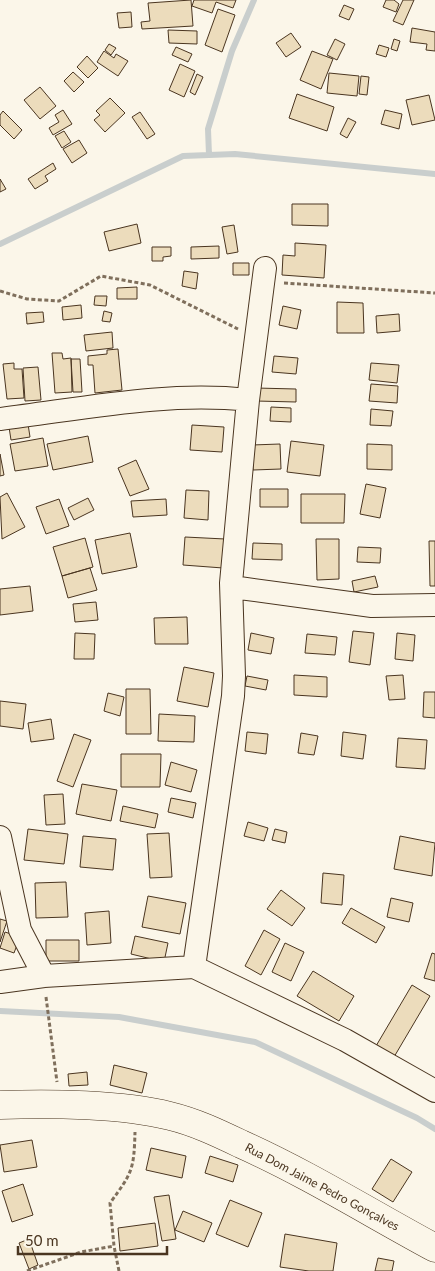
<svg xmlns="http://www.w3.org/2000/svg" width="435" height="1271" font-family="Lato,sans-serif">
<rect width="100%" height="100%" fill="#fbf6e9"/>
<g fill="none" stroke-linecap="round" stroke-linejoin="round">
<!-- stream -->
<path stroke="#c9cecd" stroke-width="6" d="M209,155L208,129L232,51L254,0
M0,244L183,156L235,154L435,174
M0,1011L119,1017L255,1042L417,1118L435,1129"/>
</g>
<!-- building -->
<path fill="#ecdcbc" stroke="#4a3520" d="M191,0L193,26L142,29L141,22L150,21L148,3Z
M194,0H236L233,8L216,2L212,13L192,6Z
M386,0H394L399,4L396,12L383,7Z
M403,0H414L403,25L393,21Z
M344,5L354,9L349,20L339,16Z
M218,9L235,15L222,52L205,45Z
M131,12L132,27L119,28L117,13Z
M412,28L435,32V51L426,50L427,44L410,42Z
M168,30L197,31V44L169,43Z
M291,33L301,47L286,57L276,43Z
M335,39L345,44L337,60L327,55Z
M394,39L400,41L397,51L391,49Z
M109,44L116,48L111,55L105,50Z
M379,45L389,48L386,57L376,54Z
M176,47L192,54L188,62L172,55Z
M104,51L114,58L116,54L128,61L118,76L97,62Z
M312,51L333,59L321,89L300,80Z
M87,56L98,68L88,78L77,67Z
M180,64L195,71L184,97L169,90Z
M73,72L84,82L74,92L64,81Z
M329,73L359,76L357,96L327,93Z
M197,74L203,77L195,95L190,92Z
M361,76L369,77L367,95L359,94Z
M40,87L56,106L40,119L24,100Z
M297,94L334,107L327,131L289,118Z
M429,95L435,120L412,125L406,100Z
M110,98L125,113L105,132L94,120L100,115L96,111Z
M63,110L72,124L53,135L49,128L59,122L55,115Z
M385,110L402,114L399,129L381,124Z
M3,111L22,130L14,139L0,125V115Z
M140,112L155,134L147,139L132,117Z
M348,118L356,122L347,138L340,134Z
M64,131L71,142L62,148L55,136Z
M79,140L87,153L72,163L63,149Z
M53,163L56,169L45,176L48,181L35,189L28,179Z
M0,179L6,189L0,192Z
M292,204H328V226L292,225Z
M137,224L141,243L109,251L104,232Z
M234,225L238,252L227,254L222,227Z
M295,243L326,245L324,278L282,275L283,255L295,256Z
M219,246V258L191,259V247Z
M152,247H171V256L163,257V261H152Z
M233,263H249V275H233Z
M184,271L198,273L196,289L182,286Z
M137,287V299H117V288Z
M95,296H107L106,306L94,305Z
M337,302L363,303L364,333H337Z
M81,305L82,318L63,320L62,307Z
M283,306L301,310L297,329L279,325Z
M104,311L112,313L110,322L102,321Z
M43,312L44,322L27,324L26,313Z
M399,314L400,331L377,333L376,316Z
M112,332L113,348L86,351L84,335Z
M118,349L122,390L95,393L93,365H88V356L107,354V350Z
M52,353H62L63,359L71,358L72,392L55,393Z
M274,356L298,358L296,374L272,372Z
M71,359H80L82,392H73Z
M14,363V369H22L24,398L7,399L3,364Z
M371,363L399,365L397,383L369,380Z
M38,367L41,400L25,401L23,368Z
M371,384L398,386L397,403L369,401Z
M256,388L296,389V402L256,401Z
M271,407L291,408V422L270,421Z
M371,409L393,411L391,426L370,425Z
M28,424L30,437L11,440L9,427Z
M192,425L224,427L222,452L190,450Z
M88,436L93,462L53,470L47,444Z
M43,438L48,466L15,471L10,444Z
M291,441L324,445L320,476L287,472Z
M280,444L281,469L253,470L252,445Z
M367,444L392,445V470L367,469Z
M0,454L4,475L0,476Z
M136,460L149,489L130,496L118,468Z
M366,484L386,488L380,518L360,514Z
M260,489H288V507H260Z
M186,490L209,491L208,520L184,518Z
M7,493L25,527L2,539L0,497Z
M301,494H345L344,523H301Z
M88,498L94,510L74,520L68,508Z
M59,499L69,526L46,534L36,507Z
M166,499L167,515L133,517L131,501Z
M130,533L137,567L102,574L95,540Z
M185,537L225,539L223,568L183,565Z
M85,538L93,567L62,576L53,547Z
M316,539H339V579L317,580Z
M429,541H435V586H430Z
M253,543L282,544V560L252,559Z
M358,547L381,548L380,563L357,562Z
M90,568L97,590L68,598L62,576Z
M375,576L378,587L354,592L352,581Z
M30,586L33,611L0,615V589Z
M96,602L98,620L75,622L73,604Z
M187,617L188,644H155L154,618Z
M353,631L374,633L370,665L349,662Z
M75,633L95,634L94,659H74Z
M251,633L274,638L271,654L248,650Z
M397,633L415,635L413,661L395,659Z
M307,634L337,637L335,655L305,653Z
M184,667L214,673L208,707L177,701Z
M294,675L327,677V697L294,695Z
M403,675L405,699L389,700L386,676Z
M247,676L268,680L266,690L245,686Z
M126,689H150L151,734H126Z
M424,692H435V718L423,717Z
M108,693L124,697L120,716L104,711Z
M0,701L26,704L23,729L0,726Z
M159,714L195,716L194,742L158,741Z
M51,719L54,739L31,742L28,723Z
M247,732L268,734L266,754L245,751Z
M343,732L366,735L363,759L341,756Z
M301,733L318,736L314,755L298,753Z
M74,734L91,740L73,787L57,781Z
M398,738L427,740L425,769L396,767Z
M121,754H161L160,787H121Z
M171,762L197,770L191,792L165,785Z
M82,784L117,790L111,821L76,814Z
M63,794L65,824L46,825L44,795Z
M171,798L196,803L193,818L168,812Z
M123,806L158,814L155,828L120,821Z
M248,822L268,828L264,841L244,836Z
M28,829L68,834L64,864L24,860Z
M275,829L287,832L285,843L272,840Z
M169,833L172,877L150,878L147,834Z
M83,836L116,839L113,870L80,867Z
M400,836L435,843L432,876L394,869Z
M323,873L344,875L342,905L321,903Z
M66,882L68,917L36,918L35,883Z
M281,890L305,908L292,926L267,909Z
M148,896L186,903L180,934L142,927Z
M391,898L413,903L409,922L387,917Z
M351,908L385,927L376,943L342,923Z
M109,911L111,943L87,945L85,913Z
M0,919L7,921L0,942Z
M264,930L280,939L261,975L245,966Z
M5,932L20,937L14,953L0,948Z
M135,936L168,943L164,962L131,954Z
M46,940H79V961H46Z
M285,943L304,952L291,981L272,972Z
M432,953L435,954V981L424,978Z
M313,971L354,996L339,1021L297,996Z
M412,985L430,996L394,1057L376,1046Z
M114,1065L147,1073L142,1093L110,1085Z
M87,1072L88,1085L69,1086L68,1074Z
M32,1140L37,1167L4,1172L0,1145Z
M151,1148L186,1156L182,1178L146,1170Z
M210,1156L238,1165L233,1182L205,1173Z
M391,1159L412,1172L393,1202L372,1189Z
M23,1184L33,1215L12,1222L2,1191Z
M169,1195L176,1239L162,1241L154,1197Z
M230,1200L262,1213L248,1247L216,1234Z
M183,1211L212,1223L204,1242L175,1230Z
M155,1223L158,1246L120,1251L118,1228Z
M285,1234L337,1243L333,1271H309L280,1267Z
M29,1239L38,1265L29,1269L19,1243Z
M378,1258L394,1261L392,1271H375Z"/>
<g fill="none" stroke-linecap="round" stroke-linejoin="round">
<defs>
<path id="minor" d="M0,419C82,409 166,391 248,400
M232,587L372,606L435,605
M0,837L20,930L44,976
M194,967L233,696L234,676L231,583L248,400L265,268
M0,982L44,976L194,967L345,1040L435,1091"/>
<path id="major" d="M0,1105C50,1103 122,1104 170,1116C195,1122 218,1133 241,1144C308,1174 370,1213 435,1248"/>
</defs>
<!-- minor casing -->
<use href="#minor" stroke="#4a3520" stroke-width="24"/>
<!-- major casing -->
<use href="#major" stroke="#4a3520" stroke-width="29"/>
<!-- path -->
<path stroke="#7f6f5c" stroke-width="3" stroke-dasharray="4 2.5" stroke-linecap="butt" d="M284,283L435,293
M0,291L27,299L59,301L101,276L150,285L238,329
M46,997L57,1082
M27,1271L81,1252L114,1246
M119,1271L114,1246L110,1203C132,1173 134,1170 135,1132"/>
<!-- minor -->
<use href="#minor" stroke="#fbf6e9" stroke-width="22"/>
<!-- major -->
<use href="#major" stroke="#fbf6e9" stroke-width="28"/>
</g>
<g text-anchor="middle" stroke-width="4" stroke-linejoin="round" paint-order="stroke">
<!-- street labels -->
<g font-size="12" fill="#4a3520" stroke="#fbf6e9">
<text transform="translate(322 1187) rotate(28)" y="4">Rua Dom Jaime Pedro Gonçalves</text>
</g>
</g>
<!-- scale -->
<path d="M18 1246v8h149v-8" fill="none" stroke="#4a3520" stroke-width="2.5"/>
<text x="25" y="1246" font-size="15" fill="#4a3520" stroke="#fbf6e9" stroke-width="4" paint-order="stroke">50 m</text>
</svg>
